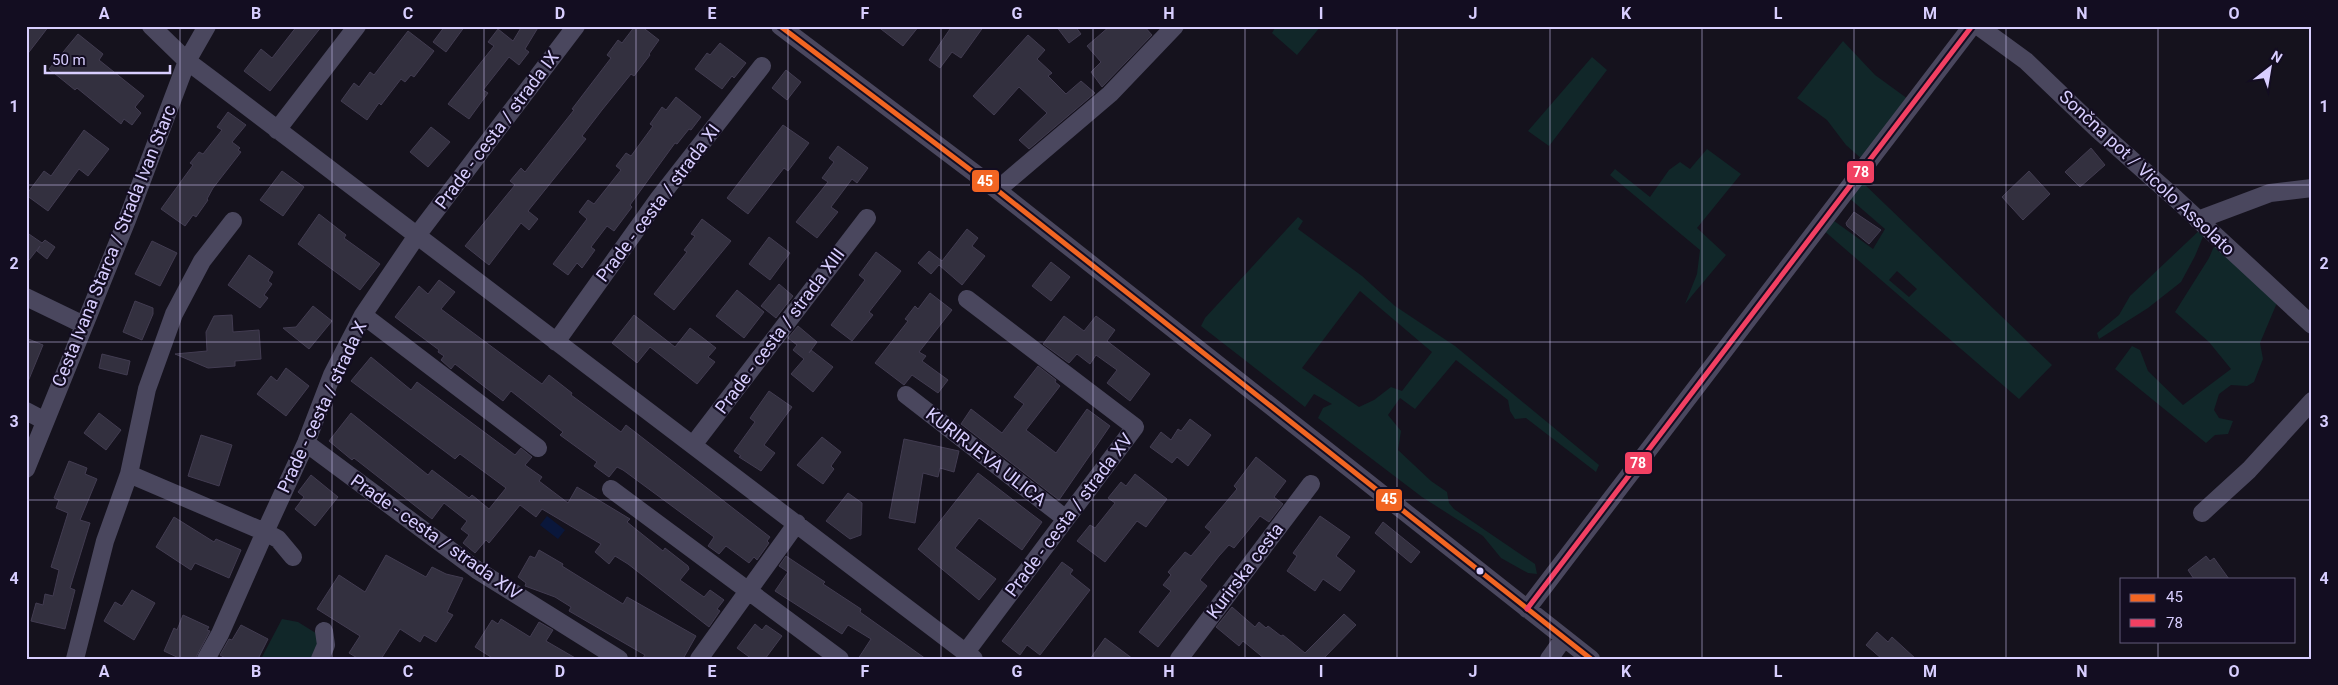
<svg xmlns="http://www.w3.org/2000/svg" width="2338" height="685" font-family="Roboto,sans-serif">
<rect width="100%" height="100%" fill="#15121d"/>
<!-- green -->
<path fill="#112729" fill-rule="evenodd" d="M1276,26H1321L1297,55L1272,33Z
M1843,41L1875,75L1908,99L1863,160L1846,145L1827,120L1797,98Z
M1592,57L1607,70L1549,146L1528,131Z
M1707,149L1741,174L1697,228L1726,255L1685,304L1697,274L1700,250L1610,175L1615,169L1650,197L1669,170L1680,162L1690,169Z
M1861,181L2052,365L2019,399L1822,229L1830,218L1873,249L1885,229L1848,197ZM1897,271L1917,289L1909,297L1889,280Z
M1298,217L1303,221L1298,229L1362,276L1395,306L1455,346L1599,465L1596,472L1526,418L1515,419L1510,411L1508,400L1456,360L1415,409L1400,398L1388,415L1401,431L1398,450L1431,481L1447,492L1449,503L1454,509L1535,564L1537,574L1528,573L1501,558L1483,536L1422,497L1318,418L1323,408L1332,404L1314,394L1305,407L1201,326L1205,318ZM1360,291L1432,352L1402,391L1391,387L1374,400L1359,407L1302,368Z
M2203,227L2205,232L2195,256L2181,282L2148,308L2099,339L2097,333L2119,315L2130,296Z
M2215,244L2279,298L2260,343L2263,359L2254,382L2247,386L2231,385L2219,394L2214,410L2219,418L2233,421L2228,434L2215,435L2206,443L2115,369L2132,346L2140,350L2148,371L2183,405L2231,369L2209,342L2175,312L2209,258Z
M282,619L298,622L327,640L320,659H261Z"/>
<!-- water -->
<path fill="#0a173b" d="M547,516L565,530L558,539L540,525Z"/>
<!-- building -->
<path fill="#33303f" stroke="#423c51" d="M26,26H49L26,56Z
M297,26H322L270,91L244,71L261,49L272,58Z
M445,26H465L446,52L433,42Z
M522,26H539L525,49L529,52L519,65L509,57L483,90L488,93L469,119L448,104L494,46L488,42L498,29L513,41Z
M635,26H641L659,40L649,54L650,55L634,76L631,74L602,110L582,136L586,139L528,211L538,219L529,230L521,223L489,265L465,246L515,185L510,181L521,168L525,172L574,110L572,109L611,58L607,55L618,40L622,43Z
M877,26H919L903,46Z
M952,26H984L961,58L952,52L940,68L929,60Z
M1056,26H1075L1081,34L1069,43Z
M1110,26H1144L1152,35L1102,87L1091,72L1101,62L1087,46Z
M408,31L434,51L414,77L411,75L405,82L401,79L381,105L379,103L367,120L341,101L354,83L359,87L370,72L374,75Z
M78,34L103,54L99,60L144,96L135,107L141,113L132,125L124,119L121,124L77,88L75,90L49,69Z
M1028,35L1045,50L1037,59L1052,73L1048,76L1066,94L1081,81L1095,93L1029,149L1019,140L1047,113L1019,87L994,115L973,96Z
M720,43L746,63L734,78L732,76L722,89L695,69L707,53L710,55Z
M786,70L801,82L787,100L772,88Z
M676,97L701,117L691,130L689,129L677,144L675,143L630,205L632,207L614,231L607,226L591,247L595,250L582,268L577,263L568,275L553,264L587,219L579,212L588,200L594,204L621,170L616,166L626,153L631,156L653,126L650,124L662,107L666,110Z
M228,112L246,125L232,142L240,148L238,150L241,152L213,188L207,199L208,200L196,217L193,215L185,226L161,209L193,165L190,163L199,152L203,154L222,130L217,127Z
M783,125L809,143L788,171L784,168L748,214L727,198Z
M431,127L450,142L428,167L410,152Z
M84,130L109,149L88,176L79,169L48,211L26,195L44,171L51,176Z
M838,146L868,168L857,183L852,179L831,207L838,212L817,238L796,222L828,182L822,178L834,162L829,158Z
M2091,148L2105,165L2080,187L2065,172Z
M282,171L304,187L283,216L260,200Z
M2029,171L2050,194L2023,220L2002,197Z
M1854,212L1881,230L1869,244L1847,226L1846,223Z
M319,214L346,235L344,238L380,264L360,290L298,244Z
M702,219L731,241L674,310L654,294L687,252L684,250L695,236L691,234Z
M967,229L978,238L972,246L985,256L962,285L939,265L931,274L918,263L929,251L942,261Z
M26,232L42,243L45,240L55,247L47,259L37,251L40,246L26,264Z
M769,237L790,253L770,280L749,264Z
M152,241L177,253L160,286L135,274Z
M876,252L901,271L869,312L873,315L852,341L831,325L865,280L859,275Z
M249,255L273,272L268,281L272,284L264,295L268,298L260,308L228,285Z
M1051,262L1070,277L1051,301L1032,286Z
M439,280L455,292L441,309L542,384L549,375L572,393L571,395L621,432L626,425L770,537L767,541L769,543L757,560L754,557L749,563L726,546L719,554L708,546L714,537L623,470L617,467L609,477L594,466L597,462L560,435L563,432L511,391L503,401L455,364L451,369L441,360L444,356L438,352L439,350L395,317L419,286L428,294Z
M779,284L793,296L776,318L761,306Z
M737,290L764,312L744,338L716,316Z
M930,293L952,310L919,352L926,356L922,361L948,380L938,393L912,375L904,385L875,363L908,321L905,319L915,306L918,309Z
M135,301L153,308V314L142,340L123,332Z
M313,306L332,321L309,349L283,328L296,327Z
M232,315L233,332L259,330L261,359L235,361V366L208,368L175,354L207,351L206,332L214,316Z
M634,315L675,347L690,328L716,348L708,357L715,362L697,384L650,347L637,363L612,343Z
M1064,316L1084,331L1096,316L1115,330L1107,341L1150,374L1130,401L1107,383L1117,370L1096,355L1090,364L1077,354L1069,363L1043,344Z
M798,326L817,342L809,353L811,350L833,367L813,392L791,374L804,359L793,350L797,345L788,338Z
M26,338L43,345L27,384H26Z
M102,354L130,361L127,375L99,368Z
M371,357L411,390L417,382L515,455L521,448L532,457L525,465L542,477L539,481L568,503L577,487L630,519L627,522L663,551L665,548L688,566L689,569L680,580L704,597L710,590L724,600L717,609L720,611L709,627L628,564L615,556L609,564L595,552L601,544L542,509L536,517L520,505L489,543L486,540L475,553L463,543L469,535L461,529L467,521L444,503L432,519L354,458L352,460L329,441L351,413L428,475L432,470L469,498L472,495L489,509L506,488L460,454L455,459L351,381Z
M1038,366L1056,380L1055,382L1060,386L1026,430L1056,453L1087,409L1110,426L1059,500L961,424L971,409L1002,433L1024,404L1014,397Z
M286,368L309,386L286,416L257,394L271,376L277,381Z
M769,391L792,407L764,445L775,453L761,471L739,457L741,456L734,451L755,422L750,418Z
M99,413L121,430L106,450L84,433Z
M1190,419L1211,435L1188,466L1177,457L1172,463L1150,447L1161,432L1171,440L1178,429L1181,431Z
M201,435L232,445L219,486L188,476Z
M822,437L841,452L831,466L834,469L823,484L797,465Z
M904,439L959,451L954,472L940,468L938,477L923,473L915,523L889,518Z
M1256,457L1286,481L1274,497L1283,504L1269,522L1260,516L1234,548L1229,545L1219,556L1200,580L1207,586L1158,647L1139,632L1171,591L1163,585L1171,575L1168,572L1185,552L1191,556L1211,532L1205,527L1237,489L1234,486Z
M69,461L87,468L85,474L97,479L80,520L90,523L70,588L75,590L65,629L31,621L36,603L43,605L45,594L53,596L59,570L51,567L68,513L56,508L59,500L54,498Z
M978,473L1042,522L1022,550L979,518L955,548L996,579L979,600L918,549Z
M1135,474L1167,499L1146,527L1137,521L1105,562L1077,541L1090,525L1095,528L1115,503L1108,498L1121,482L1126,486Z
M311,475L338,497L315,526L295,509L304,497L298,492Z
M848,493L862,503L861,535L850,539L826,521Z
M1320,516L1350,537L1336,556L1355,571L1340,591L1323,579L1315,591L1287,571L1297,556L1293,553Z
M174,517L214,542L216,539L241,550L229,578L195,563L191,570L156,547Z
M1383,522L1420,552L1411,563L1375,533Z
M539,550L563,564L562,566L623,604L627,597L696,636L683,659H642L645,655L569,611L571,607L555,597L525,586L526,583L518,577L530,556L535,558Z
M386,555L426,577L432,567L446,574L463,578L447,612L453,615L436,642L424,635L420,642L400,629L381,659H359L349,653L360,636L317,609L339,575L365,592Z
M786,556L825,582L823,584L861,609L860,612L926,659H858L871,639L848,625L842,634L775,591L788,572L779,566Z
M2206,556L2210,561L2214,558L2229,579H2194L2188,570Z
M1062,562L1073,570L1070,574L1090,590L1040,655L1027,645L1020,655L1002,641Z
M132,590L155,603L134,640L104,621L115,602L122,606Z
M1232,607L1255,627L1259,622L1266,628L1268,626L1281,636L1283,635L1305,653L1344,614L1356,625L1323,659H1265L1243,641L1239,646L1216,627Z
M183,615L209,627L207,630L210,631L195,659H181L164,651L174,628L177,630Z
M501,619L530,637L539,622L553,630L546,641L577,659H494L475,647L492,620L498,624Z
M755,624L762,630L766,625L782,636L765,659H752L737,648Z
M241,625L268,639L258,659H227L220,655L229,639L232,640Z
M1877,632L1888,642L1892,637L1916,659H1882L1866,645Z
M1105,638L1133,659H1090Z"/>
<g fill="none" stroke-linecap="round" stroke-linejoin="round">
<!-- minor -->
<path stroke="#4a475e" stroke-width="18" d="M151,26L187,61L215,82L974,659
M780,26L997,190L1591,659
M1978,26L2026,61L2097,129L2176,199L2312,325
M277,130L357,26
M997,190L1110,94L1175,26
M2198,220L2270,193L2312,188
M26,297L84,325
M363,315L538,448
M556,342L659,198L762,66
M906,395L1066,519
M26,411L45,421
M306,443L477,570L619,659
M693,445L867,218
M26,469L127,220L187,61L207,26
M129,474L265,532L306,443L332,375L363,315L418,234L576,26
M611,489L840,659
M2202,513L2249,470L2312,401
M1527,609L1972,26
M966,652L1135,427L967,299
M75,659L105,541L129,474L147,389L174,314L202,261L233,221
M206,659L220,634L265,532L278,539L293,557
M320,659L326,645L324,631
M699,659L797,523
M1179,659L1311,484
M1549,659L1564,638"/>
<defs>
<path id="bus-1" d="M780,26L997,190L1591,659"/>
<path id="bus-2" d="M1527,609L1972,26"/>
</defs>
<!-- bus-1 casing -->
<use href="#bus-1" stroke="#130d21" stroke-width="9"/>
<!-- bus-2 casing -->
<use href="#bus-2" stroke="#130d21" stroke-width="9"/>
<!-- bus-1 -->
<use href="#bus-1" stroke="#f26522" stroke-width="5"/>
<!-- bus-2 -->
<use href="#bus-2" stroke="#f24062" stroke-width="5"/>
</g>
<!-- grid -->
<path fill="none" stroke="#d8ceff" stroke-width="1" stroke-opacity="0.55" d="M180,26V659M332,26V659M484,26V659M636,26V659M788,26V659M941,26V659M1093,26V659M1245,26V659M1397,26V659M1550,26V659M1702,26V659M1854,26V659M2006,26V659M2158,26V579M26,185H2312M26,342H2312M26,500H2312M2158,641V659"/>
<!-- markers -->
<circle fill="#d8ceff" stroke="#130d21" stroke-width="2" cx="1480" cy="571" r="4.5"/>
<g text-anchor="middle" stroke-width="4.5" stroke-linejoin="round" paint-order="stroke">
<!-- street labels -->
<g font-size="18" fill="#d8ceff" stroke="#130d21">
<text transform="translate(497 130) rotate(-53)" y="6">Prade - cesta / strada IX</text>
<text transform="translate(2147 173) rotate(43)" y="6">Sončna pot / Vicolo Assolato</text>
<text transform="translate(658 203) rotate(-53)" y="6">Prade - cesta / strada XI</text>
<text transform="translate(114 246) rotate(-68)" y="6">Cesta Ivana Starca / Strada Ivan Starc</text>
<text transform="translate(780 331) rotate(-53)" y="6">Prade - cesta / strada XIII</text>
<text transform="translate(322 407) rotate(-65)" y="6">Prade - cesta / strada X</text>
<text transform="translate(986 457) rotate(38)" y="6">KURIRJEVA ULICA</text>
<text transform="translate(1069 515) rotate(-53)" y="6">Prade - cesta / strada XV</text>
<text transform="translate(436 537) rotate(35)" y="6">Prade - cesta / strada XIV</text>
<text transform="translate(1245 571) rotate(-53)" y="6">Kurirska cesta</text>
</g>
</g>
<g stroke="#130d21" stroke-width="2">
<rect x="1846" y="160" width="29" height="24" rx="5" fill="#f24062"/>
<rect x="971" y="169" width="29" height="24" rx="5" fill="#f26522"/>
<rect x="1624" y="451" width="29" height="24" rx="5" fill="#f24062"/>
<rect x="1375" y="488" width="28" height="24" rx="5" fill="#f26522"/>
</g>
<g font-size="14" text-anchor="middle" font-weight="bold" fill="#fff">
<text x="1861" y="177">78</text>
<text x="985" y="186">45</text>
<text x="1638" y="468">78</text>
<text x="1389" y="504">45</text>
</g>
<!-- border -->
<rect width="2338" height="685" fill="none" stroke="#130d21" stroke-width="55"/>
<!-- legend -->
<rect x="2120" y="578" width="175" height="65" fill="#130d21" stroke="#625a7a"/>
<rect x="2130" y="594" width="25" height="8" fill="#f26522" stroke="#625a7a"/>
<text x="2166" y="602" font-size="15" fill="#d8ceff">45</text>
<rect x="2130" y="619" width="25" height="8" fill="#f24062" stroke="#625a7a"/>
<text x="2166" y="628" font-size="15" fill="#d8ceff">78</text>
<!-- north arrow -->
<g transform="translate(2270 68) rotate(31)" stroke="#130d21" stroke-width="4" paint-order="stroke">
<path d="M0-4L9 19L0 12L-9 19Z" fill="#d8ceff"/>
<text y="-8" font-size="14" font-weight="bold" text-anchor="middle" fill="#d8ceff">N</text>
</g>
<!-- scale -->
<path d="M45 65v8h125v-8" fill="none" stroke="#d8ceff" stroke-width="2.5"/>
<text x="52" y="65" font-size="15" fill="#d8ceff" stroke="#130d21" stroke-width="4" paint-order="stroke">50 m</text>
<rect x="28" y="28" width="2282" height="630" fill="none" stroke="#d8ceff" stroke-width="2"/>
<g font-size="16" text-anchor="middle" font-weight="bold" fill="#d8ceff">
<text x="104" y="19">A</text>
<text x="256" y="19">B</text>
<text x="408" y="19">C</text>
<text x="560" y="19">D</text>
<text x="712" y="19">E</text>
<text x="865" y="19">F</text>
<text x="1017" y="19">G</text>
<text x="1169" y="19">H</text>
<text x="1321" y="19">I</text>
<text x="1473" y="19">J</text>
<text x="1626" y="19">K</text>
<text x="1778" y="19">L</text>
<text x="1930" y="19">M</text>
<text x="2082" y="19">N</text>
<text x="2234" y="19">O</text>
<text x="14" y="112">1</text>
<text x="2324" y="112">1</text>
<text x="14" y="269">2</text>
<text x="2324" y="269">2</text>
<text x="14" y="427">3</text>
<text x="2324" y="427">3</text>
<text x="14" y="584">4</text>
<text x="2324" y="584">4</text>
<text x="104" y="677">A</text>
<text x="256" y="677">B</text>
<text x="408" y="677">C</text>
<text x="560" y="677">D</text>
<text x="712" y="677">E</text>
<text x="865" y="677">F</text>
<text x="1017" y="677">G</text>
<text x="1169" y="677">H</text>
<text x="1321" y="677">I</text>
<text x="1473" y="677">J</text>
<text x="1626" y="677">K</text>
<text x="1778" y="677">L</text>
<text x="1930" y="677">M</text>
<text x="2082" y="677">N</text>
<text x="2234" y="677">O</text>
</g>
</svg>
